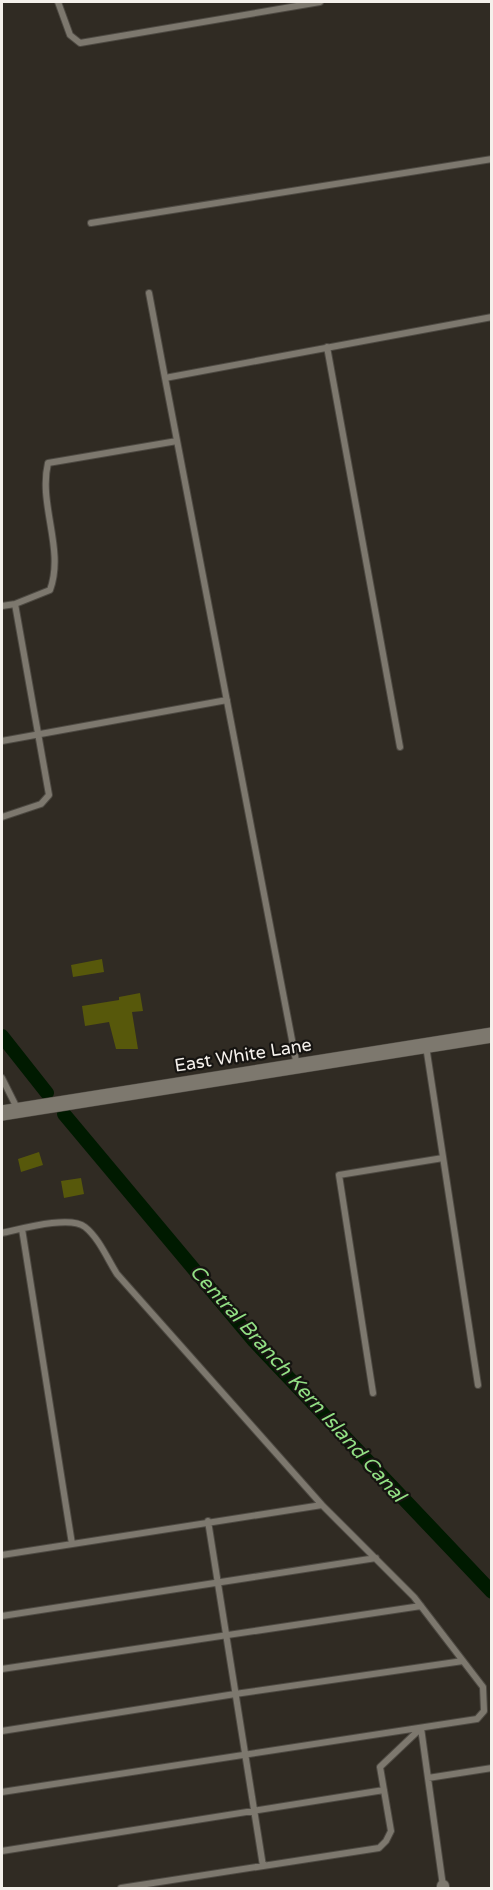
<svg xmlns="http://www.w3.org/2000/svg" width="493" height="1890" font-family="'Varela Round',sans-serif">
<rect width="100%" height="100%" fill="#302b23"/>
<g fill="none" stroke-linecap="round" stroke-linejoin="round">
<!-- canal -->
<path stroke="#001a00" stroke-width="14" d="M2,1036L47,1093
M64,1114L254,1341L492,1592"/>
</g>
<!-- building -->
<path fill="#57580b" d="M102,959L104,972L73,977L71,965Z
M140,993L143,1011L132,1012L138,1049H116L109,1022L85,1026L82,1006L119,1000V997Z
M39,1152L43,1165L21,1172L18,1159Z
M81,1178L84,1194L64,1198L61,1181Z"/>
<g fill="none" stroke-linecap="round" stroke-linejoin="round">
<defs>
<path id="service" d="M58,2L70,35L80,43L320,2
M91,223L492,159
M149,293L165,378
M327,347L400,747
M2,606L15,604L50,590C65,549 38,505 48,463L177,441
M2,741L227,700
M2,817L41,804L49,795L15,604
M426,1046L478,1385
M297,1066L165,378L492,317
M2,1078L18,1110
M22,1229L72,1544
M2,1233C21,1229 70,1215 85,1227C99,1238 108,1260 117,1274L322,1505
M373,1393L339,1175L443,1158
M208,1521L263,1866
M2,1555L322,1505L414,1597L483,1687L484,1711L477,1719L2,1792
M2,1616L376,1558
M2,1669L421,1606
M421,1728L443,1886
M2,1731L235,1694L463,1661
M428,1778L492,1768
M2,1851L384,1790
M121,1888L379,1848L386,1841L391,1831L380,1767L421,1728"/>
<path id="minor" d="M443,1886V1888"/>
<path id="tertiary" d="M2,1113L492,1035"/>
</defs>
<!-- service casing -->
<use href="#service" stroke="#4d4942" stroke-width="8"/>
<!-- minor casing -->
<use href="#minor" stroke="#4d4942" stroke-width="14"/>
<!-- tertiary casing -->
<use href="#tertiary" stroke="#4d4942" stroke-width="16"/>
<!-- service -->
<use href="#service" stroke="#7d786e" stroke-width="6"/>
<!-- minor -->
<use href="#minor" stroke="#7d786e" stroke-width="12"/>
<!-- tertiary -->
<use href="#tertiary" stroke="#7d786e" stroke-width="15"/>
</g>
<g text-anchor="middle" stroke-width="4.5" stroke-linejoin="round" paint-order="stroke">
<!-- street labels -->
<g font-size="18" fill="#f4f0eb" stroke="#161411">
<text transform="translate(243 1055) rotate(-9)" y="6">East White Lane</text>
</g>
<!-- water labels -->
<g font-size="20" font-style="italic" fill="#92df84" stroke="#161411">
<text transform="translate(298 1383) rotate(48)" y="7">Central Branch Kern Island Canal</text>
</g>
</g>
<!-- border -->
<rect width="493" height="1890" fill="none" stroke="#f4f0eb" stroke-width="6"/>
</svg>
